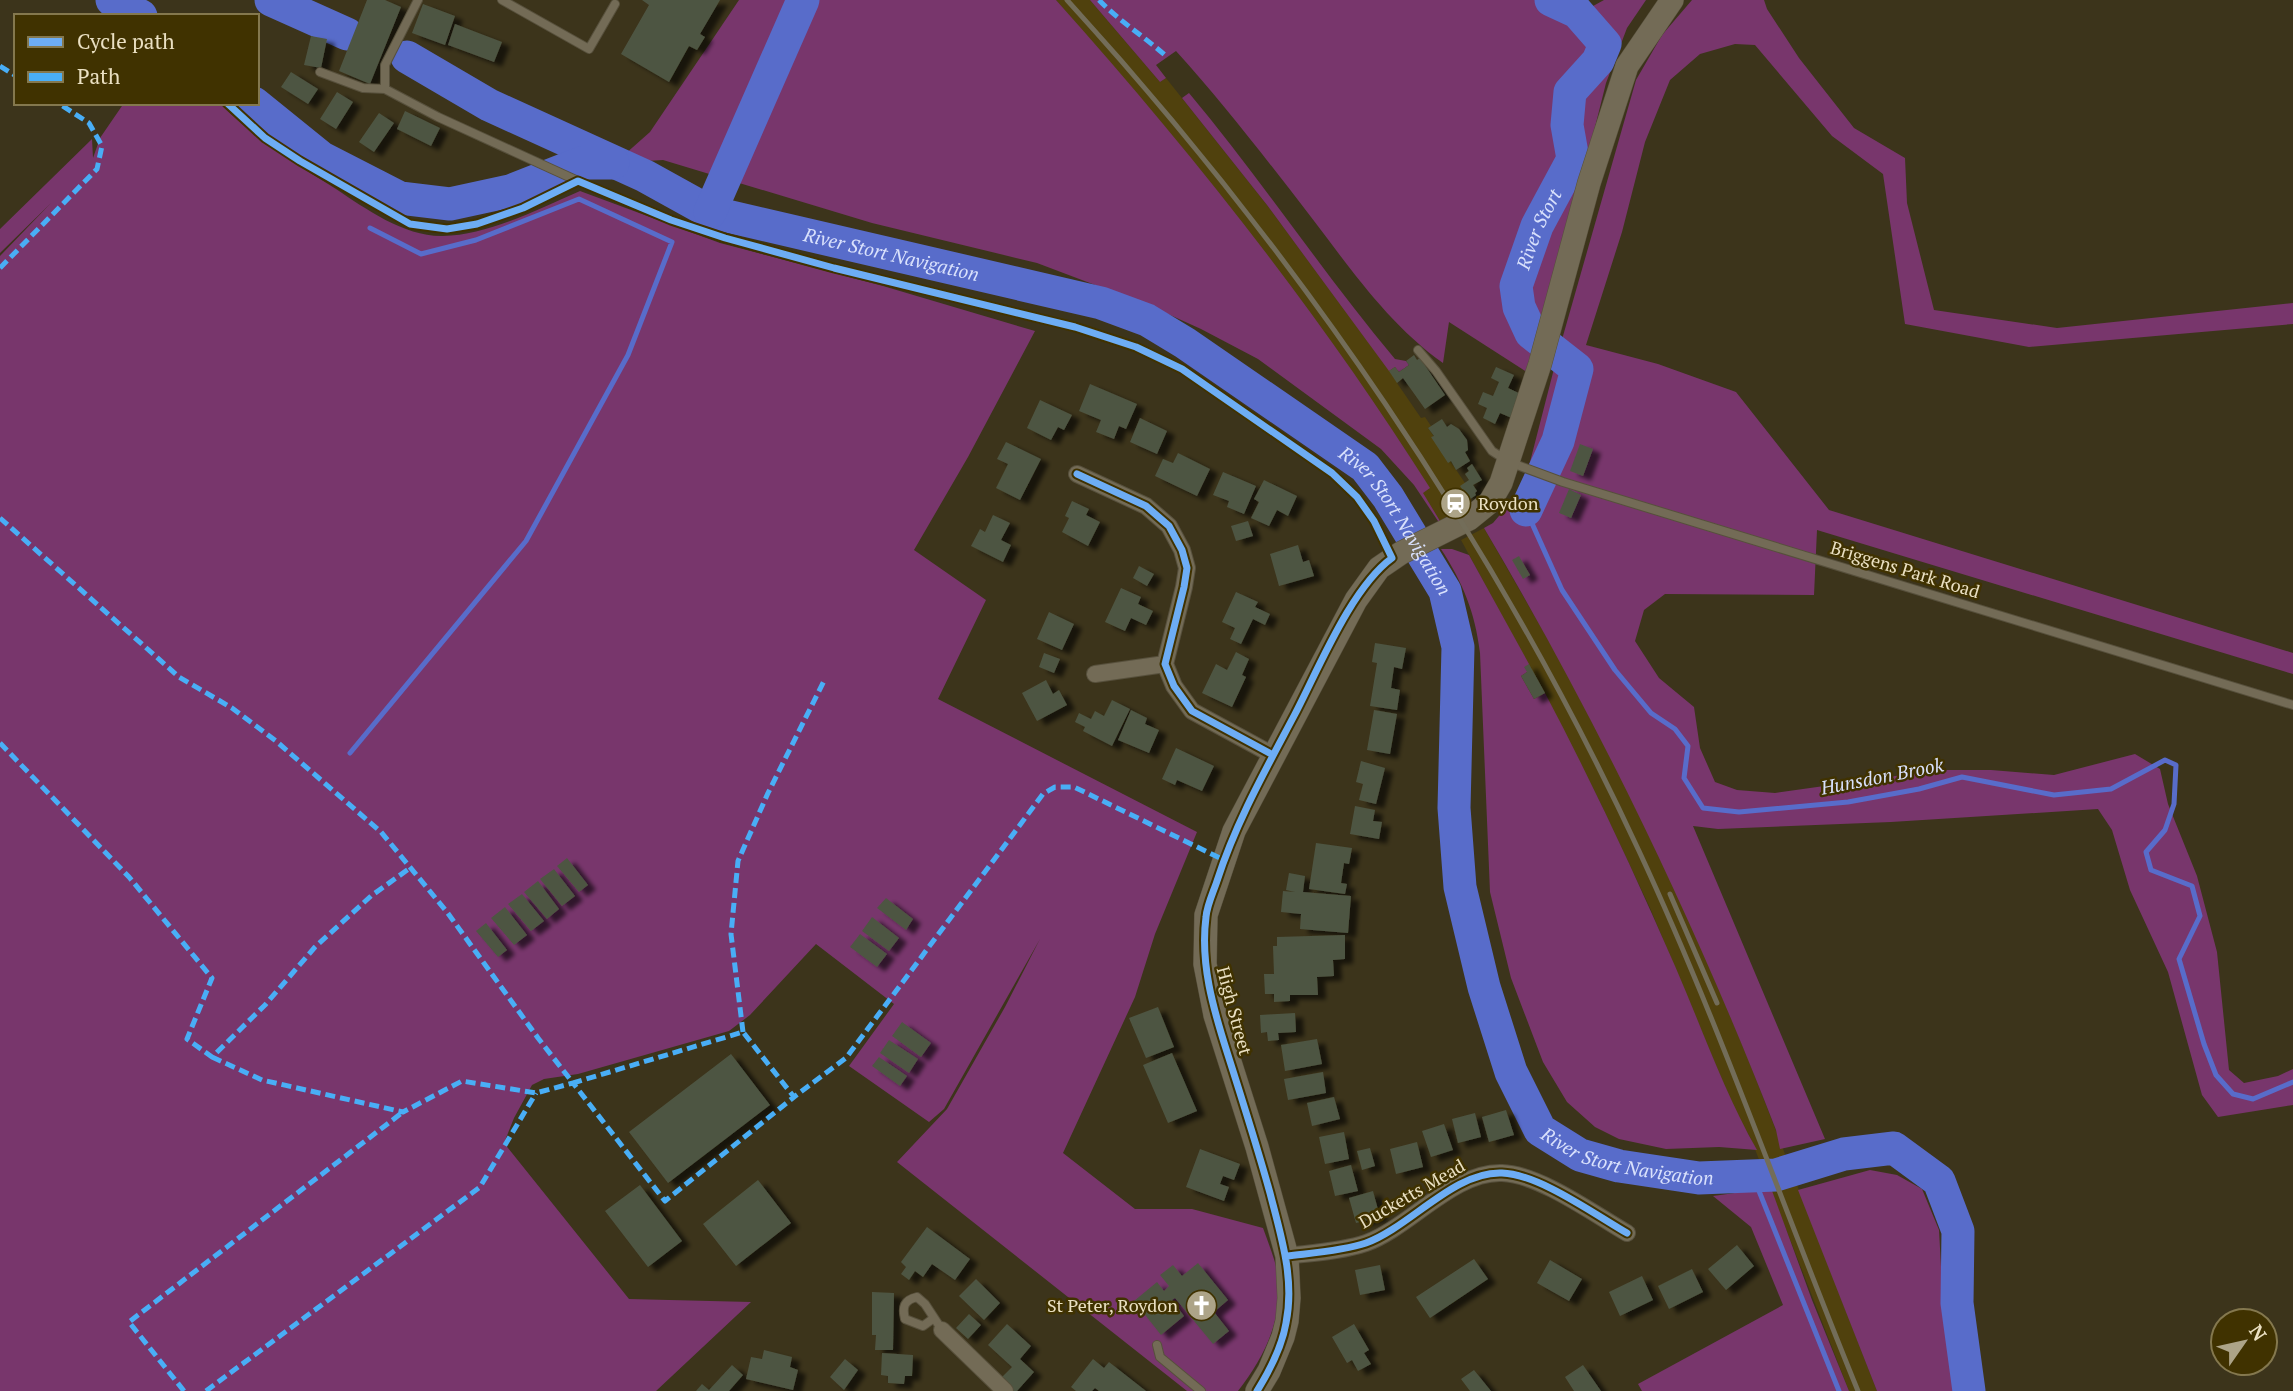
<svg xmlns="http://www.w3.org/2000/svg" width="2293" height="1391" font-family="'PT Serif',serif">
<defs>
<filter id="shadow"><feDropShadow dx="8" dy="4.5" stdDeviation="2" flood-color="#0009"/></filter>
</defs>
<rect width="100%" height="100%" fill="#3c341b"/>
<!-- built -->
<path fill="#50410d" d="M1056,0H1090L1160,82L1166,78L1267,205L1389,370L1395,367L1399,372L1403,378L1397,383L1421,418L1425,417L1431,426L1428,428L1465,483L1469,502L1440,521L1422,493L1429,489L1404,448L1306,308L1196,165Z
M1484,528L1570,678L1633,801L1692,925L1747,1056L1877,1391H1849L1751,1139L1735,1111L1650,908L1598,798L1545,694L1534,699L1521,676L1527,672L1524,667L1528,664L1461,540Z"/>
<!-- green -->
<path fill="#78366c" d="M739,0H1056C1192,152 1321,315 1430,488L1423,493L1440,521H1438L1414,485L1381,449L1258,359L1201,329L1148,305L1037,263L872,223L663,160L615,163L650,132Z
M1090,0H1566L1584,11L1604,0H1646L1627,28L1606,83L1533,376L1449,322L1443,363C1389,325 1350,268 1311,217C1267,160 1224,104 1176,51L1156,65L1166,78L1160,82Z
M1692,0H1764L1767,9L1799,58L1854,128L1905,158L1907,203L1934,310L2057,328L2293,303V324L2029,347L1905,324L1883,174L1832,136L1755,45L1735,44L1700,54L1670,80L1645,142L1622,232L1586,345L1658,364L1736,392L1829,510L2293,653V674L1817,530L1814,595L1665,594L1644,610L1635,641L1659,678L1694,707L1700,748L1715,782L1737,790L1775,793L1938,770H1991L2054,775L2135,754L2160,769L2168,804L2197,876L2217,952L2229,1070L2244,1083L2278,1076L2293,1069V1105L2218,1117L2202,1095L2168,972L2130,890L2112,830L2098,809L1891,822L1718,829L1693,826L1825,1139L1780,1149L1776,1130C1695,921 1598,721 1484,528L1493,523L1510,503L1518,491L1530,462L1557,357L1636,80L1662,35Z
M1189,93C1261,179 1323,273 1395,359L1406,361L1409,365L1399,372L1395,367L1389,371L1267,205L1182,98Z
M124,103H219C255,138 294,163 336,189C366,209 405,237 443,236C488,235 539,209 580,191L720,243L883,286L1035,331L968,457L914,550L986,600L938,699L1197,832L1155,934L1135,997L1063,1153L1135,1209H1192L1263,1228C1270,1248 1280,1270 1279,1291C1279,1328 1260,1363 1238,1391H1187L897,1162L947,1109L1005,1007L1040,939L944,1109L929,1122L849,1066L894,1004L816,944L750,1015L729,1031L578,1074L544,1079L532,1085L514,1118L504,1143L629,1299L751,1302L656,1391H0V256L51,203L0,253V229L92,139L93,158L100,138Z
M1441,549H1452L1469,555L1529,664L1527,672L1521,676L1534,699L1545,693C1592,782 1635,874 1675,966C1702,1028 1724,1092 1757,1150L1719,1147L1666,1149L1619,1139L1595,1127L1567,1102L1543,1062L1511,978L1490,892L1480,653C1475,612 1463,583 1441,549Z
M1870,1170L1897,1175L1922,1189L1939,1230L1943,1303L1955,1391H1877L1798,1190Z
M1771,1188L1812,1300L1849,1391H1642L1638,1384L1783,1305L1751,1227L1713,1196Z"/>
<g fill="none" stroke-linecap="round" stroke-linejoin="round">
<!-- stream -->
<path stroke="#586cca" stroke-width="5" d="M1526,510L1562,590L1615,670L1651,713L1675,729L1688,746L1684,778L1703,808L1739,812L1848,802L1919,789L1962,777L2054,795L2111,789L2165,760L2176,765L2174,804L2165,830L2146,852L2151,870L2192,886L2200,916L2179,959L2204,1044L2216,1075L2233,1094L2253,1099L2293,1082
M350,753L526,541L628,355L672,242L579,199L476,240L421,254L370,228
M1753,1176L1839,1391"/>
<!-- river -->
<g stroke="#586cca" stroke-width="33">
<path d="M112,0L141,16"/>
<path d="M271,0L347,34"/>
<path id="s1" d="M407,57L489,105L645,176L710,212L1101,303L1147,320L1185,343L1365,467L1388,497L1445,591L1458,647L1454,808L1460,887L1484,987L1511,1072L1540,1130L1580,1155L1619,1166L1699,1178L1776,1175L1844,1154L1894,1148L1939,1181L1958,1231L1957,1303L1969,1391"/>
<path d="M254,103L322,158L400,198L450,204L510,191L581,163H613"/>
<path d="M710,212L803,0"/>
<path id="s2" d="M1526,510L1558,441L1577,369L1531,333L1519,307L1516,286L1537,226L1573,159L1567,125L1570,92L1598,61L1605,44L1577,12L1551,0"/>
</g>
</g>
<!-- building -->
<path fill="#4e5542" filter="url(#shadow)" d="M367,0H385L401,7L370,84L339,71Z
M642,0H720L700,34L705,37L697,50L689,46L669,82L621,54L649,5Z
M423,4L455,16L445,45L412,33Z
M455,24L502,42L494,62L448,45Z
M311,36L327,39L321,68L304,65Z
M291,72L318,89L308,104L281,87Z
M337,92L353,102L336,129L320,119Z
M405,111L440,128L431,146L397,129Z
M379,113L394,123L374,152L359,142Z
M1414,355L1417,360L1420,358L1445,395L1425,409L1403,378L1397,383L1389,371L1395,367L1399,372L1409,365L1406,361Z
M1496,367L1514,375L1508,388L1525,396L1514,419L1500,413L1495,424L1483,418L1487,408L1478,404L1483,392L1493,396L1499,382L1491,378Z
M1090,384L1137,404L1126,429L1119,426L1114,439L1096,432L1101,420L1079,411Z
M1040,400L1072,415L1064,430L1058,427L1051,440L1027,428Z
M1140,418L1167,431L1157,454L1130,442Z
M1442,419L1447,427L1451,424L1459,429L1467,440L1468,450L1465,452L1470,461L1456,470L1451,461L1448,463L1431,437L1434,436L1428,428Z
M1006,442L1041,459L1020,500L996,488L1008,464L997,459Z
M1580,444L1593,449L1583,476L1570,471Z
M1178,453L1210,469L1197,496L1155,476L1163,459L1173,463Z
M1472,464L1482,480L1473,485L1477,491L1475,493L1476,495L1469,500L1460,486L1469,480L1465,474L1469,471L1467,468Z
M1223,472L1256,486L1244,514L1227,507L1229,501L1213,495Z
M1264,480L1297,496L1288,516L1277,510L1269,526L1251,518L1259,502L1254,499Z
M1569,489L1581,495L1571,518L1559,513Z
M1072,501L1089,509L1086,515L1100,522L1088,546L1062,532L1069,518L1065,516Z
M993,515L1010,523L1001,540L1011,545L1003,562L971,546L980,529L985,532Z
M1248,521L1253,536L1236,541L1231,526Z
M1298,545L1303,562L1309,560L1314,576L1279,586L1270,554Z
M1519,556L1530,575L1523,579L1512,560Z
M1139,566L1154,574L1147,586L1133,578Z
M1121,588L1141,597L1138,604L1153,611L1146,625L1131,618L1125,631L1105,622Z
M1236,592L1258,602L1255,607L1270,614L1265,625L1253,619L1241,644L1230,639L1235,628L1222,622Z
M1049,612L1074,624L1062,650L1037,639Z
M1375,643L1406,648L1402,669L1394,667L1391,688L1400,690L1397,710L1370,706L1377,663L1372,662Z
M1236,652L1249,659L1242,675L1246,677L1232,707L1202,693L1216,664L1227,670Z
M1044,653L1060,659L1054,673L1039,667Z
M1529,664L1545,693L1534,699L1521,676L1527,672L1524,667Z
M1046,680L1053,694L1059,690L1067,705L1037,721L1022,693Z
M1112,700L1130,709L1112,746L1083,731L1085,727L1075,722L1079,713L1091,719L1095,711L1104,716Z
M1131,710L1147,718L1145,724L1159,730L1149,753L1118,740Z
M1374,710L1397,714L1390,754L1367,750Z
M1176,748L1214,766L1202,791L1177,780L1175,785L1162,779Z
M1361,761L1385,768L1376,804L1359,800L1363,784L1356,782Z
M1355,806L1375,810L1373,821L1382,822L1379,839L1350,834Z
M1316,843L1352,848L1349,864L1344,863L1341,883L1347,884L1345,894L1309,889Z
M567,858L588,885L579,892L557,866Z
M554,869L575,896L562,906L540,879Z
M1289,873L1305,876L1303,892L1351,896L1348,933L1300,929L1301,914L1281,912L1283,891L1295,892L1286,890Z
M538,881L559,909L547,919L524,892Z
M522,894L544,921L531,931L508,904Z
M886,898L913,919L906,930L877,908Z
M505,907L527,935L514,945L491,918Z
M872,917L899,938L889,951L862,931Z
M486,923L507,950L498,957L476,931Z
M860,934L887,954L877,967L850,947Z
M1345,935V959L1333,960L1334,976L1317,977L1318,995H1290V1001L1274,1002V994H1265L1264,974H1274L1273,946H1277V937Z
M1158,1007L1174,1047L1146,1058L1129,1018Z
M1295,1013L1296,1032L1278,1033L1279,1040L1268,1041L1267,1032L1261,1033L1260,1015Z
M902,1022L931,1043L921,1057L892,1036Z
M1317,1039L1322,1064L1285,1071L1281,1045Z
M889,1040L918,1059L909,1073L880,1053Z
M1172,1053L1197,1111L1168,1123L1143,1065Z
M731,1054L770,1105L668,1183L629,1132Z
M879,1057L907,1076L900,1086L872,1066Z
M1323,1072L1326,1093L1288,1100L1284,1079Z
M1334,1097L1340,1119L1312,1126L1307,1103Z
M1506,1110L1514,1135L1489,1142L1482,1117Z
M1475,1113L1481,1137L1458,1143L1452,1119Z
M1444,1124L1453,1150L1431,1157L1422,1131Z
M1344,1132L1349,1159L1325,1164L1319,1137Z
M1417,1142L1423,1167L1396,1174L1390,1149Z
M1370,1148L1375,1166L1362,1170L1357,1151Z
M1200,1149L1240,1164L1234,1180L1223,1176L1220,1184L1229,1187L1224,1201L1186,1187Z
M1351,1165L1358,1191L1335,1196L1329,1171Z
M758,1180L791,1223L736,1266L703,1224Z
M640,1185L682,1241L648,1267L605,1211Z
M1373,1191L1380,1217L1356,1223L1349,1198Z
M927,1227L970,1259L955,1280L932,1264L923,1277L915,1271L909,1280L901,1274L906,1267L901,1262Z
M1737,1245L1754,1266L1726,1290L1708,1269Z
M1474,1259L1488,1279L1430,1318L1416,1297Z
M1550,1260L1582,1279L1569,1301L1537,1283Z
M1198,1263L1228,1300L1214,1312L1229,1331L1213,1344L1175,1298L1172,1300L1184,1316L1161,1335L1134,1301L1157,1282L1164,1291L1169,1286L1160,1275L1173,1265L1182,1276Z
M1380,1265L1385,1290L1360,1295L1355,1270Z
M1692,1269L1703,1292L1669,1309L1658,1286Z
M1642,1276L1653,1300L1620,1316L1609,1292Z
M976,1279L1000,1303L984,1320L959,1296Z
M872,1292L894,1293L893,1350H875L876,1335H872Z
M969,1314L981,1325L968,1339L956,1328Z
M1007,1324L1031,1346L1020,1359L1034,1372L1017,1391H1011L999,1380L1012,1367L988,1345Z
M1354,1324L1369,1350L1364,1353L1371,1364L1358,1371L1352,1360L1347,1363L1332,1337Z
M764,1350L792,1357L790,1367L798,1370L793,1390L746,1379L751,1357L762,1359Z
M882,1353L913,1355L912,1376H905L904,1384L888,1383V1376L881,1375Z
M845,1359L858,1370L844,1390L830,1377Z
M1093,1359L1104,1368L1109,1362L1146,1391H1099L1095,1388L1092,1391H1076L1071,1387Z
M732,1365L743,1375L729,1391H696L702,1384L709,1390Z
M1583,1365L1601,1391H1574L1565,1377Z
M1474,1370L1491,1391H1470L1461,1379Z"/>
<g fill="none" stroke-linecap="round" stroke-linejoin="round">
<defs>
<path id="service" d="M502,0L589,49L615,4
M320,72L363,88L385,89L438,117L578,181L671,220L725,238L834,268L1075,327L1136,347L1182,369L1332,473L1357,497L1374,521L1391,556
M385,89V65L418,0
M1418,350L1436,371L1492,451L1509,462L1563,482L2293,705
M934,1318L923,1326L905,1319C902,1307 904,1300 917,1297L925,1304L942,1330
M1157,1345L1160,1357L1201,1391"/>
<path id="minor" d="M1077,474L1146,506L1169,526L1182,550L1187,568L1184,587L1165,664L1174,686L1192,711L1273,755
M1095,674L1165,664
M1287,1256C1311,1253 1343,1251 1366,1243C1410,1227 1454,1171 1502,1173C1539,1174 1594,1214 1627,1233
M942,1330L1005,1391"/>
<path id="secondary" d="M1257,1391L1269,1371L1283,1337L1287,1321L1289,1298L1287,1256L1257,1147L1215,1015L1205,964L1206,915L1234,831L1356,600L1379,568L1401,553L1469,519L1490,502L1501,483L1540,364L1589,183L1627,66L1672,0"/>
</defs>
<!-- service casing -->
<use href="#service" stroke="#57503c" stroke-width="10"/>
<!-- minor casing -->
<use href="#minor" stroke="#57503c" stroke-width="18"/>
<!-- secondary casing -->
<use href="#secondary" stroke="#57503c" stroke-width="24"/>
<!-- service -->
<use href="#service" stroke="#736b56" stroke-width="8"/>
<!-- minor -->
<use href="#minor" stroke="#736b56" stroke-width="16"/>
<!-- secondary -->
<use href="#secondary" stroke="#736b56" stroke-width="23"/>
<!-- rail -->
<path stroke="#736d59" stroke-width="5" d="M1067,0C1297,252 1495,541 1639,851C1721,1027 1784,1211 1858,1391
M1670,894L1717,1003"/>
<!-- quiet -->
<path stroke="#49aef6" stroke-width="5" stroke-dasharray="10 5" stroke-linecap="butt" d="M1099,0C1119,21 1145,37 1167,57
M0,66L16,76
M0,268L97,169L102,146L89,123L58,103
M0,518L179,677L232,708L276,741L381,832L447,912L538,1038L573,1083L743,1032L794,1097L846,1058L1043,794L1055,787H1074L1224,860
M0,743L129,877L212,978L187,1039L212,1057L265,1005L315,947L371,896L410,868
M743,1032L731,934L738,861L768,793L824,681
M212,1057L262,1080L403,1112L462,1081L536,1093L573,1083L665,1201L794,1097
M184,1391L129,1322L403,1112
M206,1391L480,1187L536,1093"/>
<defs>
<path id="cycleway" d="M227,103L265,138L300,161L410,224L447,229L477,224L523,208L578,181L671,220L725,238L834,268L1075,327L1136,347L1182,369L1332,473L1357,497L1374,521L1392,558C1351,588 1319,668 1295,714C1266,769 1236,822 1217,881C1213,893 1207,905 1206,917C1200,963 1213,1008 1227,1052C1242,1099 1257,1146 1270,1193C1281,1236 1295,1279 1286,1323C1282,1347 1270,1370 1257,1391
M1077,474L1146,506L1169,526L1182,550L1187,568L1184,587L1165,664L1174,686L1192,711L1273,755
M1287,1256C1311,1253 1343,1251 1366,1243C1410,1227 1454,1171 1502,1173C1539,1174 1594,1214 1627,1233"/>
</defs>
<!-- cycleway casing -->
<use href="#cycleway" stroke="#403200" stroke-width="11"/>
<!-- cycleway -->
<use href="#cycleway" stroke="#6dadf4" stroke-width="7"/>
</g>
<!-- icons -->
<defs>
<symbol id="station-disc" viewBox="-11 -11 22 22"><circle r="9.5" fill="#ada488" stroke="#403200"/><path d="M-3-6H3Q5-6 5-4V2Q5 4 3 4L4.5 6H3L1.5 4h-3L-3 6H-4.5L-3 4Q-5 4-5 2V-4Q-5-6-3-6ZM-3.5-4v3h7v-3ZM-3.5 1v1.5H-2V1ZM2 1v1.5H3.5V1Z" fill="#fff"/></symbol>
<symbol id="church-disc" viewBox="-11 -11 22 22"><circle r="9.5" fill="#ada488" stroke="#403200"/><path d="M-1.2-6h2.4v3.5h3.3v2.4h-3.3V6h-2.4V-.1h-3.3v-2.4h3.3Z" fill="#fff"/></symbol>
</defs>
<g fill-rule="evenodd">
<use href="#station-disc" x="1438" y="486" width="35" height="35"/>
<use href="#church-disc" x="1184" y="1288" width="35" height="35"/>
</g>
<g text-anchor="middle" stroke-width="5" stroke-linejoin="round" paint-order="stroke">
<!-- poi labels -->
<g font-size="18" fill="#eae0c2" stroke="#403200" text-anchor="start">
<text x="1478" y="510">Roydon</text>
<text x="1178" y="1312" text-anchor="end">St Peter, Roydon</text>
</g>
<!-- street labels -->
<g font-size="18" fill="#eae0c2" stroke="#403200">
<text transform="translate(1905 570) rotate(17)" y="6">Briggens Park Road</text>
<text transform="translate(1234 1011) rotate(75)" y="6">High Street</text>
<text transform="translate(1412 1194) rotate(-30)" y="6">Ducketts Mead</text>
</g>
<!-- water labels -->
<g font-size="19" font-style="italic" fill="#d9e1fc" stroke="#403200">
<text dy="7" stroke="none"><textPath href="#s2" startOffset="320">River Stort</textPath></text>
<text dy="7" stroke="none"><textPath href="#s1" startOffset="527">River Stort Navigation</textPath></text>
<text dy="7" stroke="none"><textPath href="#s1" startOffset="1115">River Stort Navigation</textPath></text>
<text transform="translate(1882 776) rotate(-11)" y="7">Hunsdon Brook</text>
<text dy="7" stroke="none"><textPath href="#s1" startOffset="1850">River Stort Navigation</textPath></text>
</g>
</g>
<!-- legend -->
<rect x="14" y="14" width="245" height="91" fill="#403200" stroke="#84784e" stroke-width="2"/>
<rect x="28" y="37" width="35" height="10" fill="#6dadf4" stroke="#84784e" stroke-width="2"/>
<text x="77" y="49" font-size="21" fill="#eae0c2">Cycle path</text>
<rect x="28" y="72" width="35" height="10" fill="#49aef6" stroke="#84784e" stroke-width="2"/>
<text x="77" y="84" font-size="21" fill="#eae0c2">Path</text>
<!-- north arrow -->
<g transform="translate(2244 1342) rotate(56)"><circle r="33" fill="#403200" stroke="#84784e" stroke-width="2"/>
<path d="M0-5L12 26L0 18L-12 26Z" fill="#ada488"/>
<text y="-10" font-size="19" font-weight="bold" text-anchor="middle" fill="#eae0c2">N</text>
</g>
</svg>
